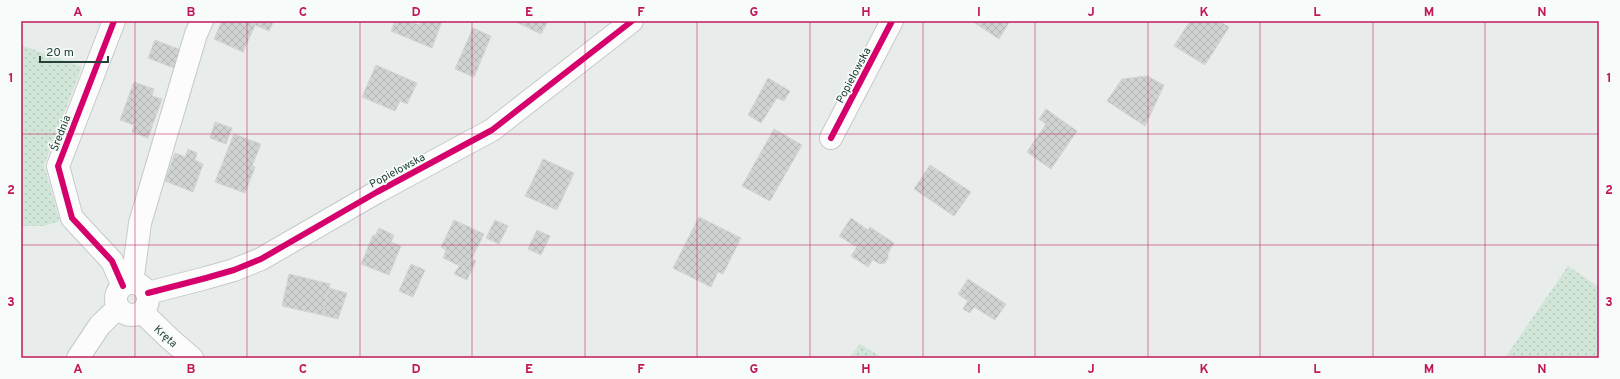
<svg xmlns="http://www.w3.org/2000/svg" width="1620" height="379" font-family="Overpass,sans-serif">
<defs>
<pattern id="grass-dots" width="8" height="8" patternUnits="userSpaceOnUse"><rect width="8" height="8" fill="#d1e6d8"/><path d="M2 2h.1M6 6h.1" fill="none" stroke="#b3c6ba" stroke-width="1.8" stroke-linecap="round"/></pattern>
<pattern id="building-cross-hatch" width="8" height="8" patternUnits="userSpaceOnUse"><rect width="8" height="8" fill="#cfd4d2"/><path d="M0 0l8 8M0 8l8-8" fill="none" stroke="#b2b7b5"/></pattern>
</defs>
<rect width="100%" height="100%" fill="#e8edeb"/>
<!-- grass -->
<path fill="url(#grass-dots)" d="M21,45L82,67L44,165L60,221L44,226H21Z
M1568,266L1599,287V358H1505Z
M860,344L883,358H849Z"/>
<!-- building -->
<path fill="url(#building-cross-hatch)" stroke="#d1d6d4" d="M222,21H251L256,23L243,52L214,39Z
M251,21H269L273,23L269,31L255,25L256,23Z
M395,21H409L419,25L421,21H442L432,48L391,31Z
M514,21H548L541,34Z
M972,21H1010L999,39Z
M1190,21H1219L1229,27L1205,65L1174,46Z
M473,28L491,36L474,77L455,69Z
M155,40L181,50L174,68L148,58Z
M376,65L417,83L407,104L400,101L395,111L362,97Z
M1147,76L1164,85L1145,126L1107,101L1122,79Z
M768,78L790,91L784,101L777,98L761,123L748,115Z
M134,82L154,89L152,96L162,99L148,138L132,132L134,125L120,120Z
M1046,109L1077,131L1051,169L1027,152L1046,124L1039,119Z
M215,122L232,128L226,144L210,138Z
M774,129L802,145L770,201L742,186Z
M234,134L261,144L252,166L255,167L245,193L215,182Z
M188,149L197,153L195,160L203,164L193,192L165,181L175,153L185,157Z
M543,159L574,173L557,210L525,196Z
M930,165L971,192L954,216L914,189Z
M699,217L741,238L723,274L718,272L711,287L673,268Z
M851,218L868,230L870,227L894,243L888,253V258L885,263L880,264L873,260L868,267L851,256L857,247L839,236Z
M454,220L484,234L470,262L464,259L460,266L443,258L446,250L441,247Z
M495,220L508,226L499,244L486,238Z
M379,228L394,235L391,242L401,246L389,275L361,264L373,235L375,236Z
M537,230L550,236L541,255L528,249Z
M464,259L470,262L472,259L476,261L467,280L454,274Z
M411,264L425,270L413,297L399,291Z
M289,274L330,284L322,315L282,306Z
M968,279L1006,304L995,320L974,307L970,313L963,309L968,301L958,294Z
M329,288L347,293L338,319L322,315Z"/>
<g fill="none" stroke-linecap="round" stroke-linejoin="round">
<defs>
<path id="minor" d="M114,21L58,166L72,218L112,261L123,286
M831,138L892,21
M116 299a16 16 0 1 1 32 0a16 16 0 1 1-32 0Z
M132,283L140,223L196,34L202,21
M148,293L206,278L234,270L261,259L377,192L492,130L632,21
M142,312L170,339L192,358
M78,358L100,325L118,308"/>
</defs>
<!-- minor casing -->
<use href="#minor" stroke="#c5cac8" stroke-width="24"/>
<!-- minor -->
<use href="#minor" stroke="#fcfcfc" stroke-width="22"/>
<defs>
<path id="cycleway" d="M114,21L58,166L72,218L112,261L123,286
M831,138L892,21
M148,293L206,278L234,270L261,259L377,192L492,130L632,21"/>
</defs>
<!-- cycleway casing -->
<use href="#cycleway" stroke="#f7fbf9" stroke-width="8"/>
<!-- cycleway -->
<use href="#cycleway" stroke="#d6006c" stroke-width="6"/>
</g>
<!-- grid -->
<path fill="none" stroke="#c2185b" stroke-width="1" stroke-opacity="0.55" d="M135,21V358M247,21V358M360,21V358M472,21V358M585,21V358M697,21V358M810,21V358M923,21V358M1035,21V358M1148,21V358M1260,21V358M1373,21V358M1485,21V358M21,134H1599M21,245H1599"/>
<g text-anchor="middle" stroke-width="3.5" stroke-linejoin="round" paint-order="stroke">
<!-- street labels -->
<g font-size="11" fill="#24423a" stroke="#f7fbf9">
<text transform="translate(853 75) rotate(-62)" y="4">Popielowska</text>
<text transform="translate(60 133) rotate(-69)" y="4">Średnia</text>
<text transform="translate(397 170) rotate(-28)" y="4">Popielowska</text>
<text transform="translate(166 336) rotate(42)" y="4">Kręta</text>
</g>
</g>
<!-- border -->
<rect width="1620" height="379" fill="none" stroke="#f7fbf9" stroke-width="44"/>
<!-- scale -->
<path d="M40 56v6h68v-6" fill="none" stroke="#24423a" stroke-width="2"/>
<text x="46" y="56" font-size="12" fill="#24423a" stroke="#f7fbf9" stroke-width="3" paint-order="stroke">20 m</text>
<rect x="22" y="22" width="1576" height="335" fill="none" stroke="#c2185b" stroke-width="1.5"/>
<g font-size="13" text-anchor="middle" font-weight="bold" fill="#c2185b">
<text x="78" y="16">A</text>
<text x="191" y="16">B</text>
<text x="303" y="16">C</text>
<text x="416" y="16">D</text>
<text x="529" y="16">E</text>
<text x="641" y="16">F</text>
<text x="754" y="16">G</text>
<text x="866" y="16">H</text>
<text x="979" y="16">I</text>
<text x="1091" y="16">J</text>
<text x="1204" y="16">K</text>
<text x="1317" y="16">L</text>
<text x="1429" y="16">M</text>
<text x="1542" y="16">N</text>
<text x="11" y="82">1</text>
<text x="1609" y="82">1</text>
<text x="11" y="194">2</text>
<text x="1609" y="194">2</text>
<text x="11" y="306">3</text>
<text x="1609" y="306">3</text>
<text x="78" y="373">A</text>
<text x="191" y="373">B</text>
<text x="303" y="373">C</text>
<text x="416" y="373">D</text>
<text x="529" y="373">E</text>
<text x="641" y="373">F</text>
<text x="754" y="373">G</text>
<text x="866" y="373">H</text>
<text x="979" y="373">I</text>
<text x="1091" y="373">J</text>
<text x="1204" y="373">K</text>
<text x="1317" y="373">L</text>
<text x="1429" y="373">M</text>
<text x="1542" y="373">N</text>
</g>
</svg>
